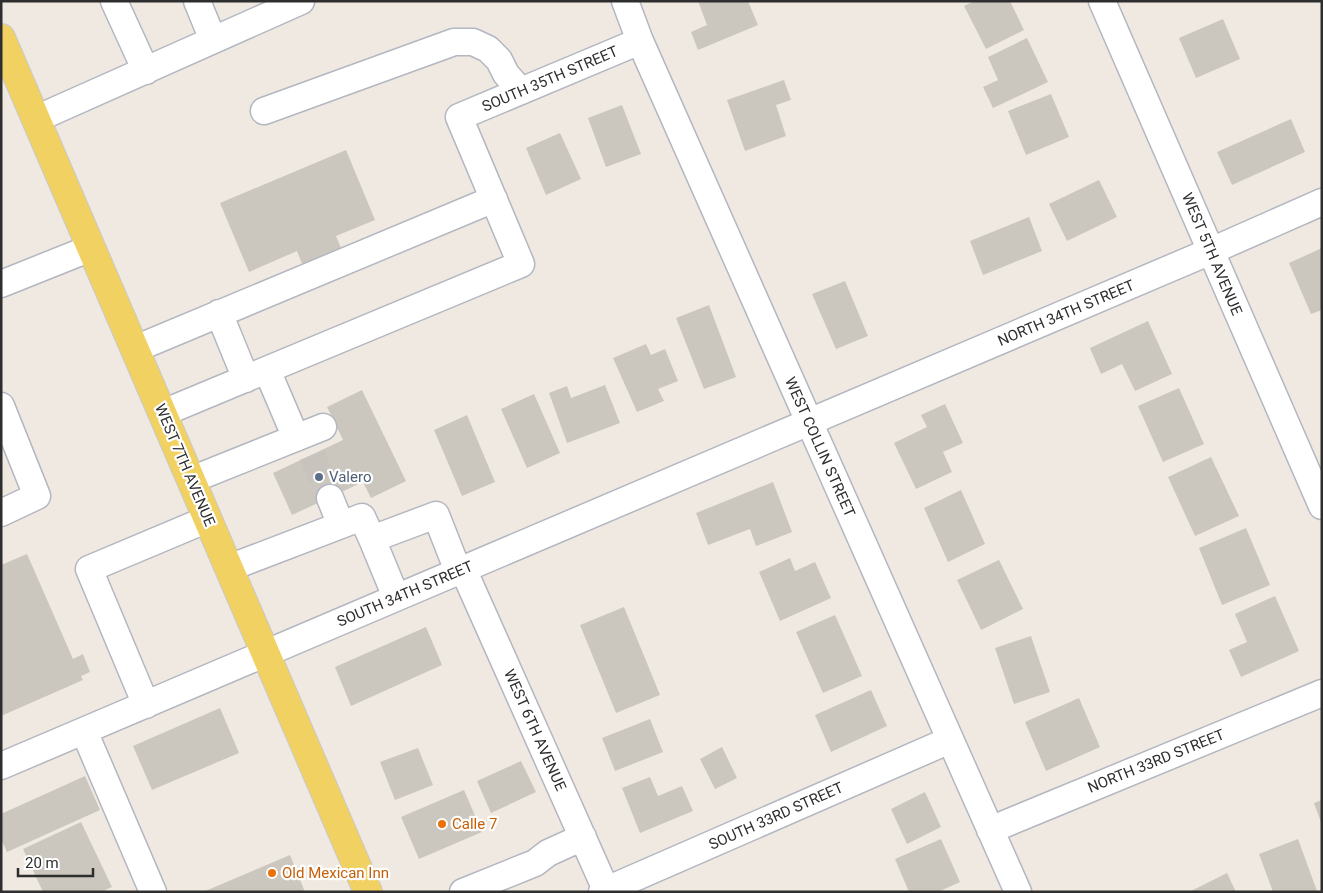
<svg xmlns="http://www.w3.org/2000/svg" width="1323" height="893" font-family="Roboto,sans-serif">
<rect width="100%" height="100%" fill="#efe9e1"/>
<!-- building -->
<path fill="#cbc7bf" d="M698,1H748L758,25L698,50L691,32L707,25Z
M974,1H1010L1024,30L986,49L964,6Z
M1223,19L1240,59L1196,78L1179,38Z
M1027,38L1048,82L993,108L983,87L998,80L988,57Z
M784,80L791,100L776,105L786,136L745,151L727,100Z
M1051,94L1069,137L1026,155L1008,111Z
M622,105L641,154L606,167L588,118Z
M1291,119L1305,152L1232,185L1217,152Z
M560,133L581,179L546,195L526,148Z
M346,150L375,220L336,236L341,248L302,264L297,251L249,272L220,203Z
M1099,180L1117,217L1067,241L1049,204Z
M1029,217L1042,251L983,275L970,241Z
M1322,248V310L1311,314L1289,263Z
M845,281L868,336L836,349L812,294Z
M709,305L736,377L704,389L676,318Z
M1148,321L1172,374L1135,391L1122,364L1101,374L1090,348Z
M646,344L651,355L665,349L678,381L658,389L664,401L637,412L613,358Z
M605,385L620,423L567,443L549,393L567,386L571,398Z
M1179,388L1204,444L1163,462L1138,406Z
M362,390L406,481L371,498L363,482L292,515L273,473L343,440L327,407Z
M534,394L560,453L527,468L501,409Z
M945,404L963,443L943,452L952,472L916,489L894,443L927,427L921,415Z
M467,415L495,482L462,496L434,430Z
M1211,457L1239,516L1195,536L1168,477Z
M773,482L792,532L756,546L750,529L708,545L696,513Z
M961,490L985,544L948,562L924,508Z
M1246,528L1270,585L1222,605L1199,548Z
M27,554L73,659L83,654L90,672L81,676L83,680L1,716V565Z
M790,558L795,571L815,562L831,598L780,621L759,572Z
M999,560L1023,609L981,630L957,580Z
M1275,596L1299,651L1241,677L1229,650L1247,642L1235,614Z
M624,607L660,695L616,713L580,625Z
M835,615L862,676L823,693L796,632Z
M426,627L442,665L351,706L335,667Z
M1031,636L1050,692L1014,704L995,648Z
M871,690L887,726L831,752L815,715Z
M1079,698L1100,747L1046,771L1025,722Z
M220,708L239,753L152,790L133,746Z
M650,719L663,752L615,771L602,738Z
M722,747L737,778L715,789L700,759Z
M418,748L433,785L395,800L380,762Z
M521,761L536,792L491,813L477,781Z
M85,776L100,810L7,852L1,839V814Z
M650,777L658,796L682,786L693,811L640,833L622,788Z
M464,790L482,832L419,859L401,817Z
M925,792L941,827L907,844L891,809Z
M1322,800V825L1314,803Z
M81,822L112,887L101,892H43L23,849Z
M941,839L960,882L938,892H909L895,859Z
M1298,839L1317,891L1273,892L1259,854Z
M290,855L305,892H203Z
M1227,873L1236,892H1189Z"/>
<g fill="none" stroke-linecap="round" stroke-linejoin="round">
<!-- minor-tunnel -->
<path stroke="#c8c4bd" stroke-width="26" stroke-dasharray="26 13" stroke-linecap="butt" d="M312,455L330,498"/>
<defs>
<path id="minor" d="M114,1L146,71
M197,1L213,40
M625,1L640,41L1018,892
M1102,1L1322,506
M264,111L454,42H473L488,49L499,60L506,74L521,91
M36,119L301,1
M1,284L91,248
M219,313L246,379
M135,349L494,199
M267,370L296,438
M1,406L37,496L1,513
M163,413L521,264L459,117L640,41
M191,480L323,427
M330,498L341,525
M229,568L362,517L372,539
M463,569L607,892
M396,597L372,539L436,515L458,571
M146,705L89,569L208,519
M84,731L153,892
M1,766L1211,251L1322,202
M990,830L1322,693
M463,892L535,863L548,853L583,837
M602,892L950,740"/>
<path id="major" d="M1,38L368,892"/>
</defs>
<!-- minor casing -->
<use href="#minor" stroke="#b4b7c1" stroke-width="29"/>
<!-- major casing -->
<use href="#major" stroke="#c9c9c9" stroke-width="30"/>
<!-- minor -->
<use href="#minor" stroke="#fff" stroke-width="26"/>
<!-- major -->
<use href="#major" stroke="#f2d163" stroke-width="28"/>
</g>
<!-- markers -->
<circle fill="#5c6f8a" stroke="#fff" stroke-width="2" cx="319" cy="477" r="5"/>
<g fill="#e8710a" stroke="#fff" stroke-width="2">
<circle cx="442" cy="824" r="5"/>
<circle cx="272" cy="873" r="5"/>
</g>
<g text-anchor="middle" stroke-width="4.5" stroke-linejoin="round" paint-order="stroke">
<!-- street labels -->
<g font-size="15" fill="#2e2e2e" stroke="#fff">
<text transform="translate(550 79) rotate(-23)" y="5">SOUTH 35TH STREET</text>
<text transform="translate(1212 254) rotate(67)" y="5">WEST 5TH AVENUE</text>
<text transform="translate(1066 313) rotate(-23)" y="5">NORTH 34TH STREET</text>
<text transform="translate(820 447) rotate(66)" y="5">WEST COLLIN STREET</text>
<text transform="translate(185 465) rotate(67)" y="5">WEST 7TH AVENUE</text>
<text transform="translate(405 594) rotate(-23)" y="5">SOUTH 34TH STREET</text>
<text transform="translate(535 730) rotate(66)" y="5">WEST 6TH AVENUE</text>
<text transform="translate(1156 761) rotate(-22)" y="5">NORTH 33RD STREET</text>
<text transform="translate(776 816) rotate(-24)" y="5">SOUTH 33RD STREET</text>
</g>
<!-- service labels -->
<g font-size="15" fill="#4e5e75" stroke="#fff" text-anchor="start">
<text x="329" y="482">Valero</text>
</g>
<!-- food labels -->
<g font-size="15" fill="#c56008" stroke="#fff" text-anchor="start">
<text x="452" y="829">Calle 7</text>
<text x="282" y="878">Old Mexican Inn</text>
</g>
</g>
<!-- border -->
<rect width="1323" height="893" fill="none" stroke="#2e2e2e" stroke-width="5"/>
<!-- scale -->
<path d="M18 868v8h75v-8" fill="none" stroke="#2e2e2e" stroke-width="2.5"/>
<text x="25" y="868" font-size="15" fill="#2e2e2e" stroke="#ffffff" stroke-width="4" paint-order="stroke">20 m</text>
</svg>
